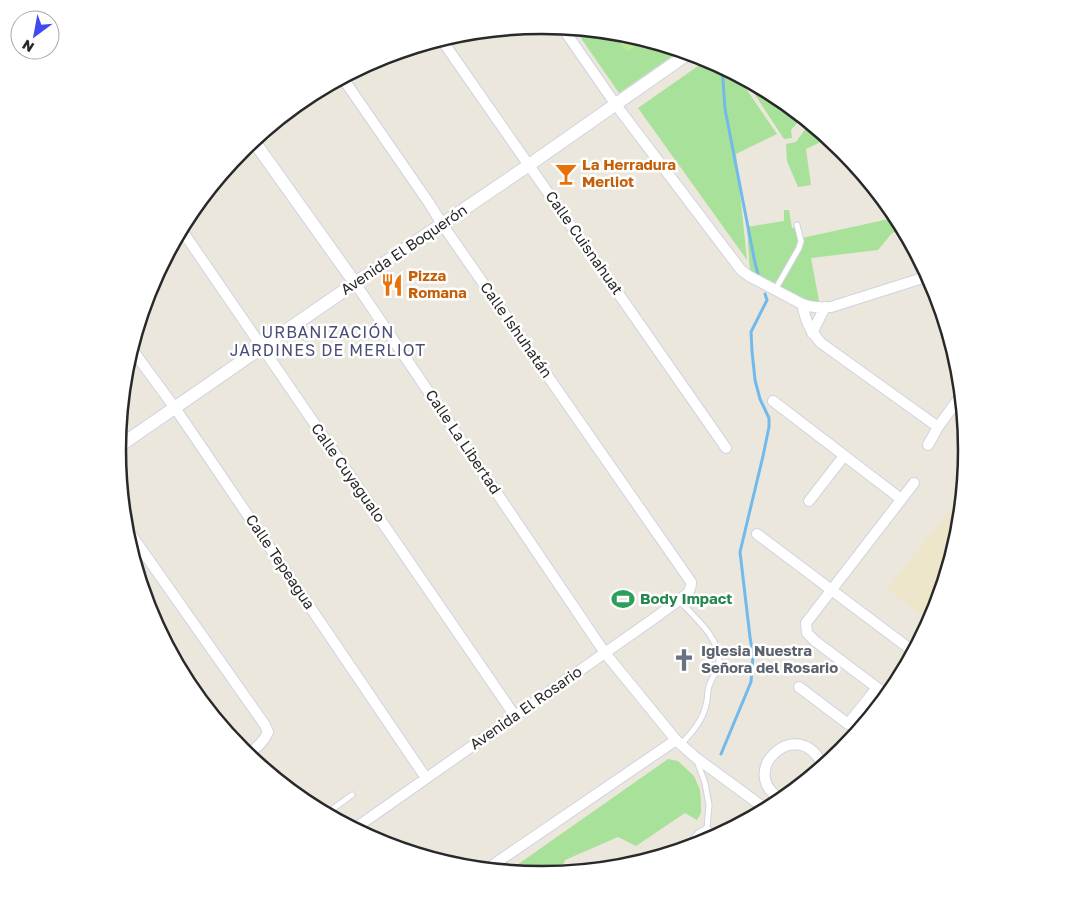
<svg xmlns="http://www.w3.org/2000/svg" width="1085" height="900" font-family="'Golos Text',sans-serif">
<rect width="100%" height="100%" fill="#ebe7dc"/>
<!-- education -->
<path fill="#ede6cb" d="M963,494L959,533L935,613L930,622L887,589Z"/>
<!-- green -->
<path fill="#a8e199" d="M574,28L626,33L681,50L619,93Z
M708,59L736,74L777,134L736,154L747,260L638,108Z
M744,78L766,90L772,98L783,100L803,116L791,130L792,138L784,139Z
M807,120L822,132L823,141L806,149L811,185L798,187L787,161L786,144L796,142L808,125Z
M784,210H789L792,228H800L802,238L898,217L904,230L892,233L878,250L811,258L820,306L750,273L747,227L784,221Z
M668,759L678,761L694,776L700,790L701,804V813L697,820L685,813L636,846L618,837L565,860L560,873L542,875L507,872Z"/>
<!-- pitch -->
<path fill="#bae895" d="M614,32L626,33L645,39L627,52L613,33Z"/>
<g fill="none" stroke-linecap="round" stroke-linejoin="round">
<!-- stream -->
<path stroke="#71baeb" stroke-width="3" d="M722,66L725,109L755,263L758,274
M721,754L751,682L753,656L750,637L740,552L763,456L769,427V418L760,399L755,380L752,351L751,332L767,300L765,294"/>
<defs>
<path id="service" d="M775,290L799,248L801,241L797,225
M679,600C693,616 720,638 719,661C718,672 710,679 708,690C707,695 708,700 706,705C703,720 691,734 681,744
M697,761L705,783L709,805L707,828
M334,818L333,812L334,808L352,795
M707,828L718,836
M687,848L698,833L707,828"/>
<path id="minor" d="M562,27L616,105L741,270L749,276L802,304C812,308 820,308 831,307L929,276
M441,39L726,448
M342,77L429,203L442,224L691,582C691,588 690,591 686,595L656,617L354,829
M181,229L515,716
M355,283L605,653L676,740L695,757L767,810
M802,304C806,322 809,329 821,343L938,427
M812,333L825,307
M131,348L175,408L205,452L426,778
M773,401L901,499
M928,445L938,427L962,394
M809,501L844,456
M125,526L265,725L268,732C264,742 256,748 247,755
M757,534L914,652
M799,687L848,724L877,688
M888,696L815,641L807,633L806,623L914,483
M782,800C733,771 801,712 823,767
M487,869L676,740"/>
<path id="tertiary" d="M253,140L355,283
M118,447L355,283L529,165L689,53"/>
</defs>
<!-- service casing -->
<use href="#service" stroke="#d1d2e2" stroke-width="7"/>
<!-- minor casing -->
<use href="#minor" stroke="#d1d2e2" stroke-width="12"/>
<!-- tertiary casing -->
<use href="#tertiary" stroke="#d1d2e2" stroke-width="14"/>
<!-- service -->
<use href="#service" stroke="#fff" stroke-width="5"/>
<!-- minor -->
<use href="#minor" stroke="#fff" stroke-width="10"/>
<!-- tertiary -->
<use href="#tertiary" stroke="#fff" stroke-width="12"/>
</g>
<!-- icons -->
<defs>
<symbol id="bar-bare" viewBox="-9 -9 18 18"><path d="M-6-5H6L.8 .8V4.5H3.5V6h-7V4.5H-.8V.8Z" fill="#e8710a" stroke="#fff" stroke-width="2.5" paint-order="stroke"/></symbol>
<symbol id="restaurant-bare" viewBox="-9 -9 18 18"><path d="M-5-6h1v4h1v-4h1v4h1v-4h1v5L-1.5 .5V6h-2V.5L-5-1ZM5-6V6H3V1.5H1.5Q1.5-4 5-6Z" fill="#e8710a" stroke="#fff" stroke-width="2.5" paint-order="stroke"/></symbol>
<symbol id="stadium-bare" viewBox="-9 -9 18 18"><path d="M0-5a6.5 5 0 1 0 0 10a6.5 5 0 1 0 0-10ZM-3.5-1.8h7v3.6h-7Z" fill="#2e9e5b" stroke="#fff" stroke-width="2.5" paint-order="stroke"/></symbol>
<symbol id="church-bare" viewBox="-9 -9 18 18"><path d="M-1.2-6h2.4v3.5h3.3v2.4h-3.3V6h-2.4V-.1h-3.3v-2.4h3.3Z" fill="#6b7280" stroke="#fff" stroke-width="2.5" paint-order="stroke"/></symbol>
</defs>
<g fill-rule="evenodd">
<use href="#bar-bare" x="550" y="158" width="32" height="32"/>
<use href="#restaurant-bare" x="376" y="269" width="32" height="32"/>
<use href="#stadium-bare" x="607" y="583" width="32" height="32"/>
<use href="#church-bare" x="668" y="644" width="32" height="32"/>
</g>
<g text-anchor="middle" stroke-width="5" stroke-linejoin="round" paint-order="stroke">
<!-- food labels -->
<g font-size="15" font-weight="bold" fill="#c56008" stroke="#fff" text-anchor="start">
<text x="582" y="170">La Herradura<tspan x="582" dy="17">Merliot</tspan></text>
<text x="408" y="281">Pizza<tspan x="408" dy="17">Romana</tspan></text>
</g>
<!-- street labels -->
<g font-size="15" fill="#292929" stroke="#fff">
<text transform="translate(584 243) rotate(55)" y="5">Calle Cuisnahuat</text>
<text transform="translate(404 250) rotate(-34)" y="5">Avenida El Boquerón</text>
<text transform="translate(516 330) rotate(55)" y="5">Calle Ishuhatán</text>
<text transform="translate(463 442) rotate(56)" y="5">Calle La Libertad</text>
<text transform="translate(348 473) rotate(55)" y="5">Calle Cuyagualo</text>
<text transform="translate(280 562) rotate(56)" y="5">Calle Tepeagua</text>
<text transform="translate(526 708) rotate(-35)" y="5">Avenida El Rosario</text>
</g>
<!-- leisure labels -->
<g font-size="15" font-weight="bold" fill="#27864d" stroke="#fff" text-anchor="start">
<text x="640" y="604">Body Impact</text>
</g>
<!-- worship labels -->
<g font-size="15" font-weight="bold" fill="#5b616d" stroke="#fff" text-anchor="start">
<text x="701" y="656">Iglesia Nuestra<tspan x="701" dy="17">Señora del Rosario</tspan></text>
</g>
<!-- neighbourhood labels -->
<g font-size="16" letter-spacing="1" fill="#4b4d79" stroke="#fff">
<text x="328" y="338">URBANIZACIÓN<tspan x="328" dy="18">JARDINES DE MERLIOT</tspan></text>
</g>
</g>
<!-- crop -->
<path d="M0 0H1085V900H0ZM126 450a416 416 0 1 1 832 0a416 416 0 1 1-832 0Z" fill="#fff" fill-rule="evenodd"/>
<path fill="none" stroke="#292929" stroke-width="2.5" d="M126 450a416 416 0 1 1 832 0a416 416 0 1 1-832 0Z"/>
<!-- north arrow -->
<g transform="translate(35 35) rotate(212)"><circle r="24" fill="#ffffff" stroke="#a9a9a9"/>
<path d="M0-4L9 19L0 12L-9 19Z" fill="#3f49f4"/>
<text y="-8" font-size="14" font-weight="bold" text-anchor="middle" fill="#292929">N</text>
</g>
</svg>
